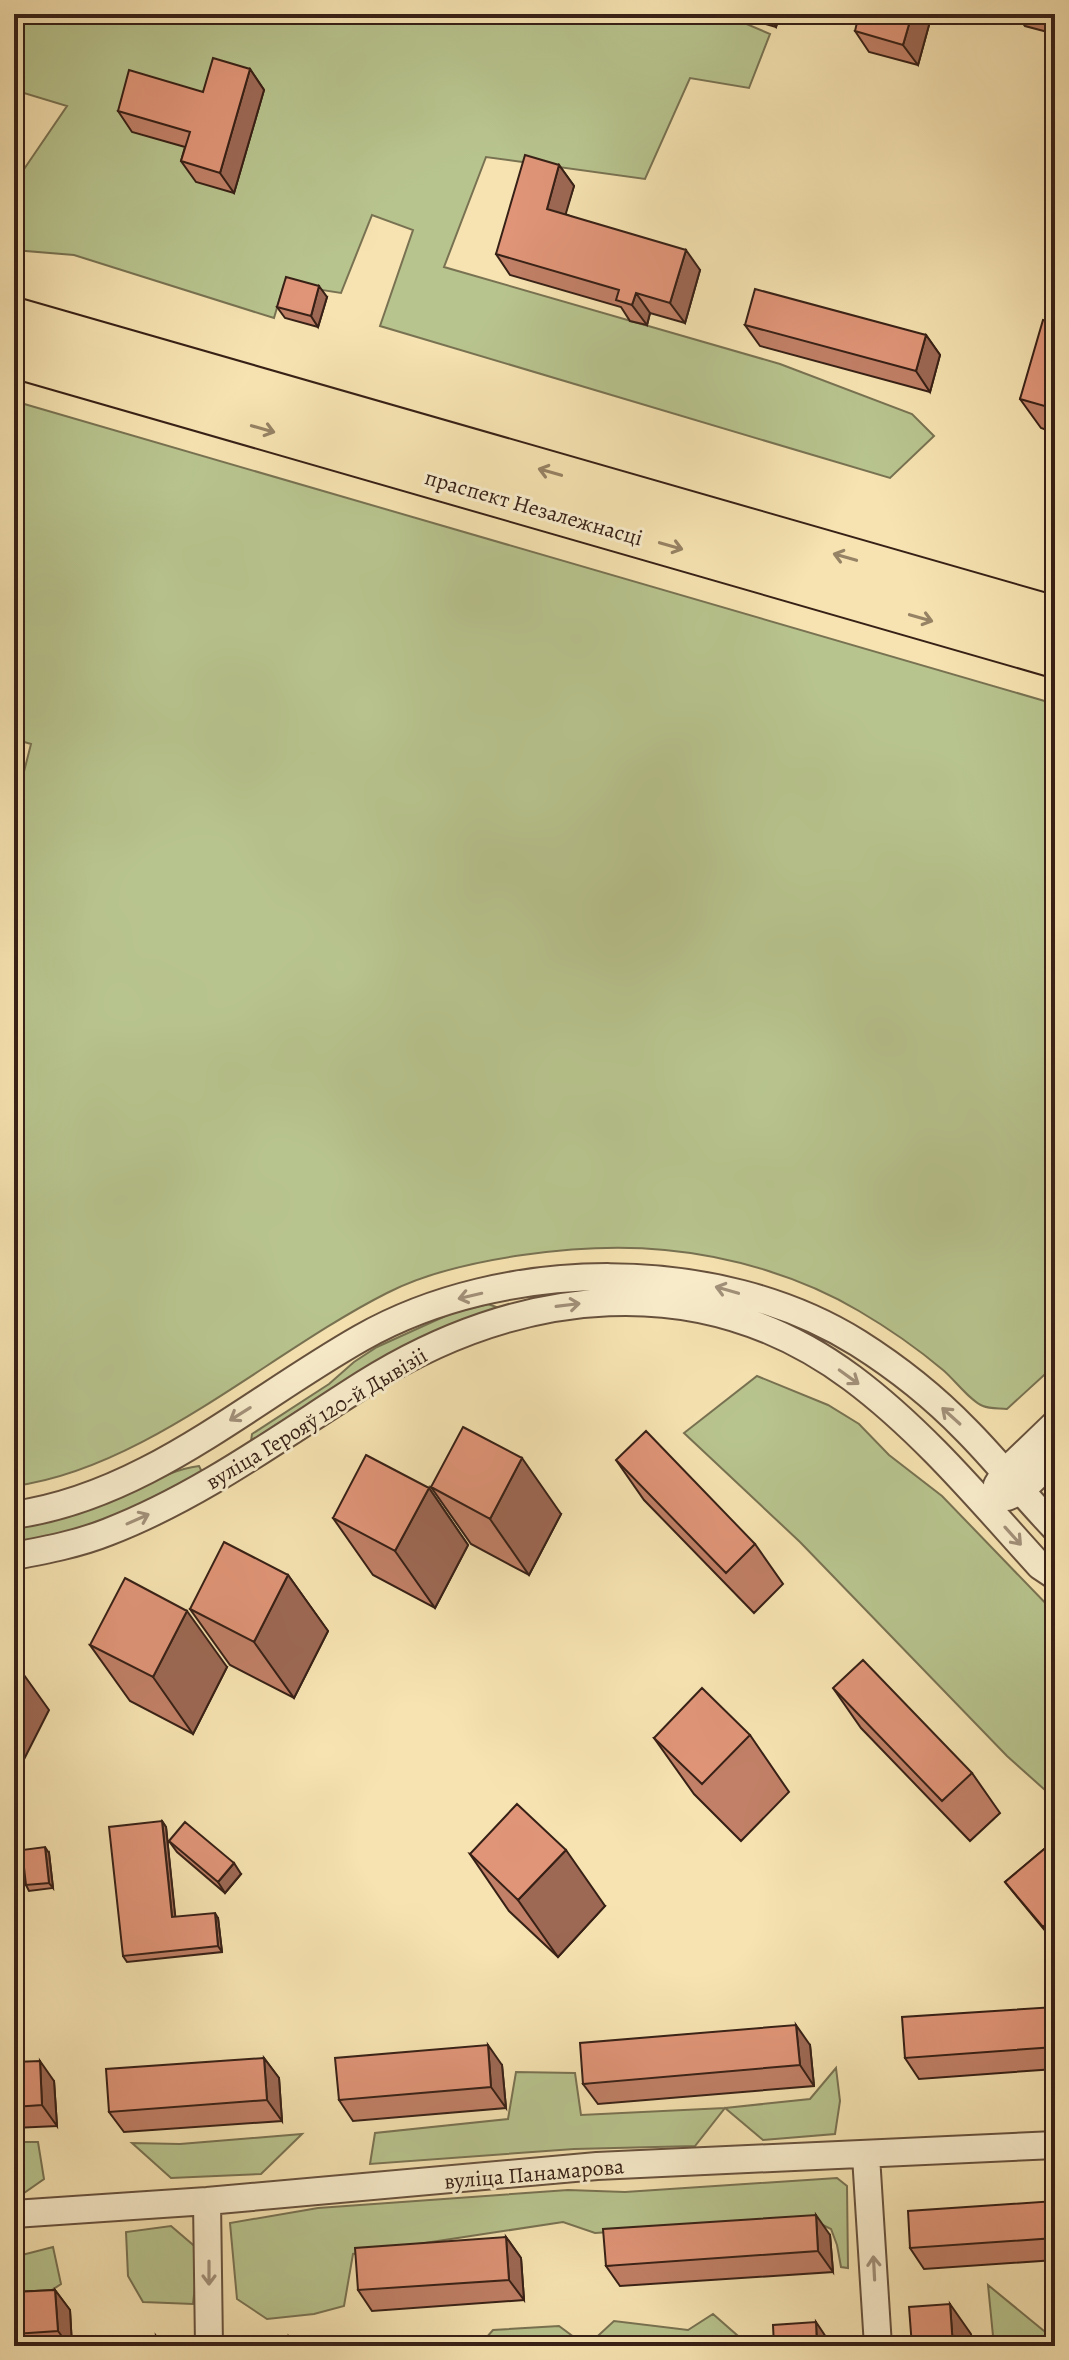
<svg xmlns="http://www.w3.org/2000/svg" width="1069" height="2360" font-family="Alegreya,serif">
<rect width="100%" height="100%" fill="#f6e3b1"/>
<filter id="stains"><feTurbulence type="fractalNoise" baseFrequency=".0025" numOctaves="4"/><feColorMatrix values="0 0 0 0 .2 0 0 0 0 .09 0 0 0 0 .02 0 0 0 .5 -.17"/></filter>
<radialGradient id="worn" r=".72"><stop offset=".6" stop-color="#630" stop-opacity="0"/><stop offset="1" stop-color="#630" stop-opacity=".3"/></radialGradient>
<!-- green -->
<path fill="#b8c48e" stroke="#787252" stroke-width="2" d="M14,14H723L770,34L749,88L690,78L645,179L486,157L444,267L780,364L912,414L934,436L890,478L380,326L413,230L372,215L341,293L284,284L274,318L74,255L14,250V174L20,175L67,106L14,90Z
M14,401L1055,704V1365L1007,1409C1000,1408 990,1409 983,1406C971,1402 954,1379 943,1370C918,1349 888,1328 859,1311C802,1277 731,1256 665,1250C586,1242 457,1257 387,1293C270,1352 145,1469 14,1486V811L31,744L14,739Z
M488,1304L499,1308L438,1332L332,1389L251,1441L252,1434L329,1384L354,1362L377,1347L452,1313Z
M757,1376L828,1405L859,1424L889,1455L942,1496L1055,1613V1799L1007,1756L800,1542L684,1433Z
M199,1466L202,1472L117,1516L77,1531L14,1543V1528C46,1523 76,1515 106,1503C137,1491 166,1470 199,1466Z
M836,2068L840,2101L835,2134L763,2140L725,2108L695,2146L574,2149L370,2164L375,2133L508,2119L516,2072L575,2073L581,2115L725,2108L810,2099Z
M302,2134L261,2174L171,2178L132,2143L180,2144Z
M14,2142H38L44,2179L24,2193L14,2194Z
M837,2178L847,2186L848,2268L841,2267L837,2245L831,2229L811,2219L595,2233L563,2222L353,2254L344,2306L314,2314L267,2319L237,2299L230,2223L318,2208L402,2202L568,2190L625,2192Z
M171,2226L199,2250L193,2304L143,2302L128,2276L126,2232Z
M53,2247L61,2284L40,2298L14,2299V2257Z
M988,2285L1055,2340V2346H994Z
M713,2314L738,2336L723,2346H587L614,2321L688,2330Z
M559,2326L586,2346H479L493,2330Z"/>
<g fill="none" stroke-linecap="round" stroke-linejoin="round">
<defs>
<path id="minor" d="M997,1485L1005,1472L1055,1424
M1007,1497L1021,1491L1055,1458
M14,1515C146,1496 248,1402 361,1338C504,1257 717,1255 858,1343C896,1367 934,1397 966,1430C997,1461 1024,1496 1055,1528
M14,1556C46,1550 78,1544 108,1532C199,1497 282,1436 364,1384C518,1287 700,1265 852,1378C923,1431 981,1501 1040,1566L1055,1576
M866,2156L878,2346
M207,2201L209,2346
M14,2214L207,2201L597,2166L1055,2145"/>
<path id="highway" d="M14,318L1055,617
M14,357L1055,657"/>
</defs>
<!-- minor casing -->
<use href="#minor" stroke="#67513d" stroke-width="30"/>
<!-- highway casing -->
<use href="#highway" stroke="#372016" stroke-width="44"/>
<!-- minor -->
<use href="#minor" stroke="#f9edcc" stroke-width="26"/>
<!-- highway -->
<use href="#highway" stroke="#f6e3b1" stroke-width="40"/>
</g>
<!-- wall -->
<path fill="#c18067" stroke="#372016" stroke-width="2" d="M731,14H780L776,27Z
M932,14L918,65L869,52L855,31Z
M1016,14H1055V34L1025,26Z
M250,69L264,90L234,193L196,182L181,161L185,147L132,132L118,111L203,92Z
M559,165L574,186L565,214L700,270L685,323L650,313L647,325L630,321L621,307L510,275L496,254Z
M327,297L318,327L285,318L277,307Z
M1055,323V433L1041,428L1020,399Z
M745,325L926,335L940,355L930,392L760,346Z
M616,1460L755,1544L783,1584L754,1613L644,1500Z
M431,1487L561,1514L529,1575L471,1544Z
M429,1488L468,1545L435,1608L373,1575L333,1518Z
M288,1575L328,1631L294,1698L230,1665L190,1609Z
M90,1645L227,1667L193,1734L130,1701Z
M833,1688L972,1773L1000,1813L970,1841L861,1728Z
M750,1735L789,1792L741,1841L694,1794L654,1738Z
M162,1821L166,1827L175,1917L218,1918L222,1952L127,1962L123,1956Z
M1055,1840V1935L1051,1938L1005,1882Z
M169,1841L241,1874L225,1893L177,1852Z
M49,1853L53,1888L29,1891L26,1885Z
M470,1854L605,1906L558,1957L509,1911Z
M1055,2007V2069L919,2079L905,2058Z
M810,2045L814,2086L598,2104L583,2084Z
M264,2058L279,2078L282,2121L124,2132L109,2112Z
M14,2062L54,2081L57,2126L14,2128Z
M502,2065L506,2108L353,2121L339,2100Z
M1055,2201V2260L924,2269L910,2248Z
M830,2235L833,2272L620,2286L606,2266Z
M506,2237L521,2258L524,2300L372,2311L358,2290Z
M55,2290L70,2310L72,2346H14V2292Z"/>
<!-- shaded-wall -->
<path fill="#9d6854" stroke="#372016" stroke-width="2" d="M767,14H780L776,27Z
M912,14H932L918,65L903,45Z
M250,69L264,90L234,193L220,173Z
M14,117L21,127L14,149Z
M559,165L574,186L561,230L547,209Z
M686,250L700,270L685,323L670,303Z
M319,286L327,297L318,327L311,316Z
M636,293L650,313L647,325L632,305Z
M926,335L940,355L930,392L916,371Z
M522,1458L561,1514L529,1575L490,1519Z
M429,1488L468,1545L435,1608L395,1551Z
M288,1575L328,1631L294,1698L254,1642Z
M187,1611L227,1667L193,1734L153,1677Z
M14,1661L49,1710L15,1777L14,1776Z
M162,1821L166,1827L176,1923L172,1917Z
M45,1847L49,1853L53,1888L49,1883Z
M566,1850L605,1906L558,1957L518,1900Z
M234,1863L241,1874L225,1893L218,1882Z
M215,1913L218,1918L222,1952L218,1946Z
M796,2025L810,2045L814,2086L800,2065Z
M488,2045L502,2065L506,2108L491,2087Z
M264,2058L279,2078L282,2121L267,2100Z
M40,2061L54,2081L57,2126L42,2105Z
M816,2215L830,2235L833,2272L818,2251Z
M506,2237L521,2258L524,2300L509,2280Z
M55,2290L70,2310L72,2346H69L58,2331Z
M950,2304L971,2334L972,2346H953Z
M816,2322L832,2346H817Z
M156,2336L163,2346H157Z
M289,2337L296,2346H290Z"/>
<!-- building -->
<path fill="#e09578" stroke="#372016" stroke-width="2" d="M859,14H912L903,45L855,31Z
M213,58L250,69L220,173L181,161L190,132L118,111L129,70L203,92Z
M525,155L559,165L547,209L686,250L670,303L636,293L632,305L616,300L619,290L496,254Z
M286,277L319,286L311,316L277,307Z
M755,289L926,335L916,371L745,325Z
M1043,320L1055,323V409L1020,399Z
M463,1427L522,1458L490,1519L431,1487Z
M646,1431L755,1544L726,1573L616,1460Z
M366,1455L429,1488L395,1551L333,1518Z
M224,1542L288,1575L254,1642L190,1609Z
M125,1578L187,1611L153,1677L90,1645Z
M863,1660L972,1773L942,1801L833,1688Z
M702,1688L750,1735L702,1784L654,1738Z
M517,1804L566,1850L518,1900L470,1854Z
M162,1821L172,1917L215,1913L218,1946L123,1956L109,1827Z
M185,1822L234,1863L218,1882L169,1841Z
M1055,1840V1917L1043,1927L1005,1882Z
M45,1847L49,1883L26,1885L22,1850Z
M1055,2007V2047L905,2058L902,2017Z
M796,2025L800,2065L583,2084L580,2043Z
M488,2045L491,2087L339,2100L335,2058Z
M264,2058L267,2100L109,2112L106,2069Z
M40,2061L42,2105L14,2107V2062Z
M1055,2201V2238L910,2248L908,2211Z
M816,2215L818,2251L606,2266L603,2229Z
M506,2237L509,2280L358,2290L355,2248Z
M55,2290L58,2331L14,2334V2292Z
M950,2304L953,2346H912L909,2307Z
M816,2322L817,2346H774L773,2325Z
M156,2336L157,2346H114V2338Z
M289,2337L290,2346H247V2339Z"/>
<!-- one-way arrows -->
<defs><path id="oneway-shaft" d="M-6 0H5M1.5-3L5.5 0L1.5 3" fill="none" stroke-width="1.6" stroke-linecap="round" stroke-linejoin="round" transform="scale(2)"/></defs>
<g stroke="#968264">
<use href="#oneway-shaft" transform="translate(263 429) rotate(16)"/>
<use href="#oneway-shaft" transform="translate(550 472) rotate(-164)"/>
<use href="#oneway-shaft" transform="translate(671 546) rotate(16)"/>
<use href="#oneway-shaft" transform="translate(845 557) rotate(-164)"/>
<use href="#oneway-shaft" transform="translate(921 618) rotate(16)"/>
</g>
<g stroke="#a2917a">
<use href="#oneway-shaft" transform="translate(727 1290) rotate(-164)"/>
<use href="#oneway-shaft" transform="translate(470 1296) rotate(167)"/>
<use href="#oneway-shaft" transform="translate(568 1305) rotate(-7)"/>
<use href="#oneway-shaft" transform="translate(849 1377) rotate(36)"/>
<use href="#oneway-shaft" transform="translate(240 1414) rotate(148)"/>
<use href="#oneway-shaft" transform="translate(951 1416) rotate(-138)"/>
<use href="#oneway-shaft" transform="translate(138 1519) rotate(-24)"/>
<use href="#oneway-shaft" transform="translate(1013 1536) rotate(48)"/>
<use href="#oneway-shaft" transform="translate(874 2268) rotate(-93)"/>
<use href="#oneway-shaft" transform="translate(209 2273) rotate(90)"/>
</g>
<g text-anchor="middle" stroke-width="6" stroke-linejoin="round" paint-order="stroke">
<!-- street labels -->
<g font-size="22" fill="#372016" stroke="#f9edcc">
<text transform="translate(534 507) rotate(16)" y="8">праспект Незалежнасці</text>
<text transform="translate(316 1418) rotate(-31)" y="8">вуліца Герояў 120-й Дывізіі</text>
<text transform="translate(534 2173) rotate(-5)" y="8">вуліца Панамарова</text>
</g>
</g>
<!-- margin -->
<rect width="1069" height="2360" fill="none" stroke="#f6e3b1" stroke-width="48"/>
<rect x="16" y="16" width="1037" height="2328" fill="none" stroke="#372016" stroke-width="4"/>
<rect x="24" y="24" width="1021" height="2312" fill="none" stroke="#372016" stroke-width="2"/>
<rect width="100%" height="100%" filter="url(#stains)"/>
<rect width="100%" height="100%" fill="url(#worn)"/>
</svg>
